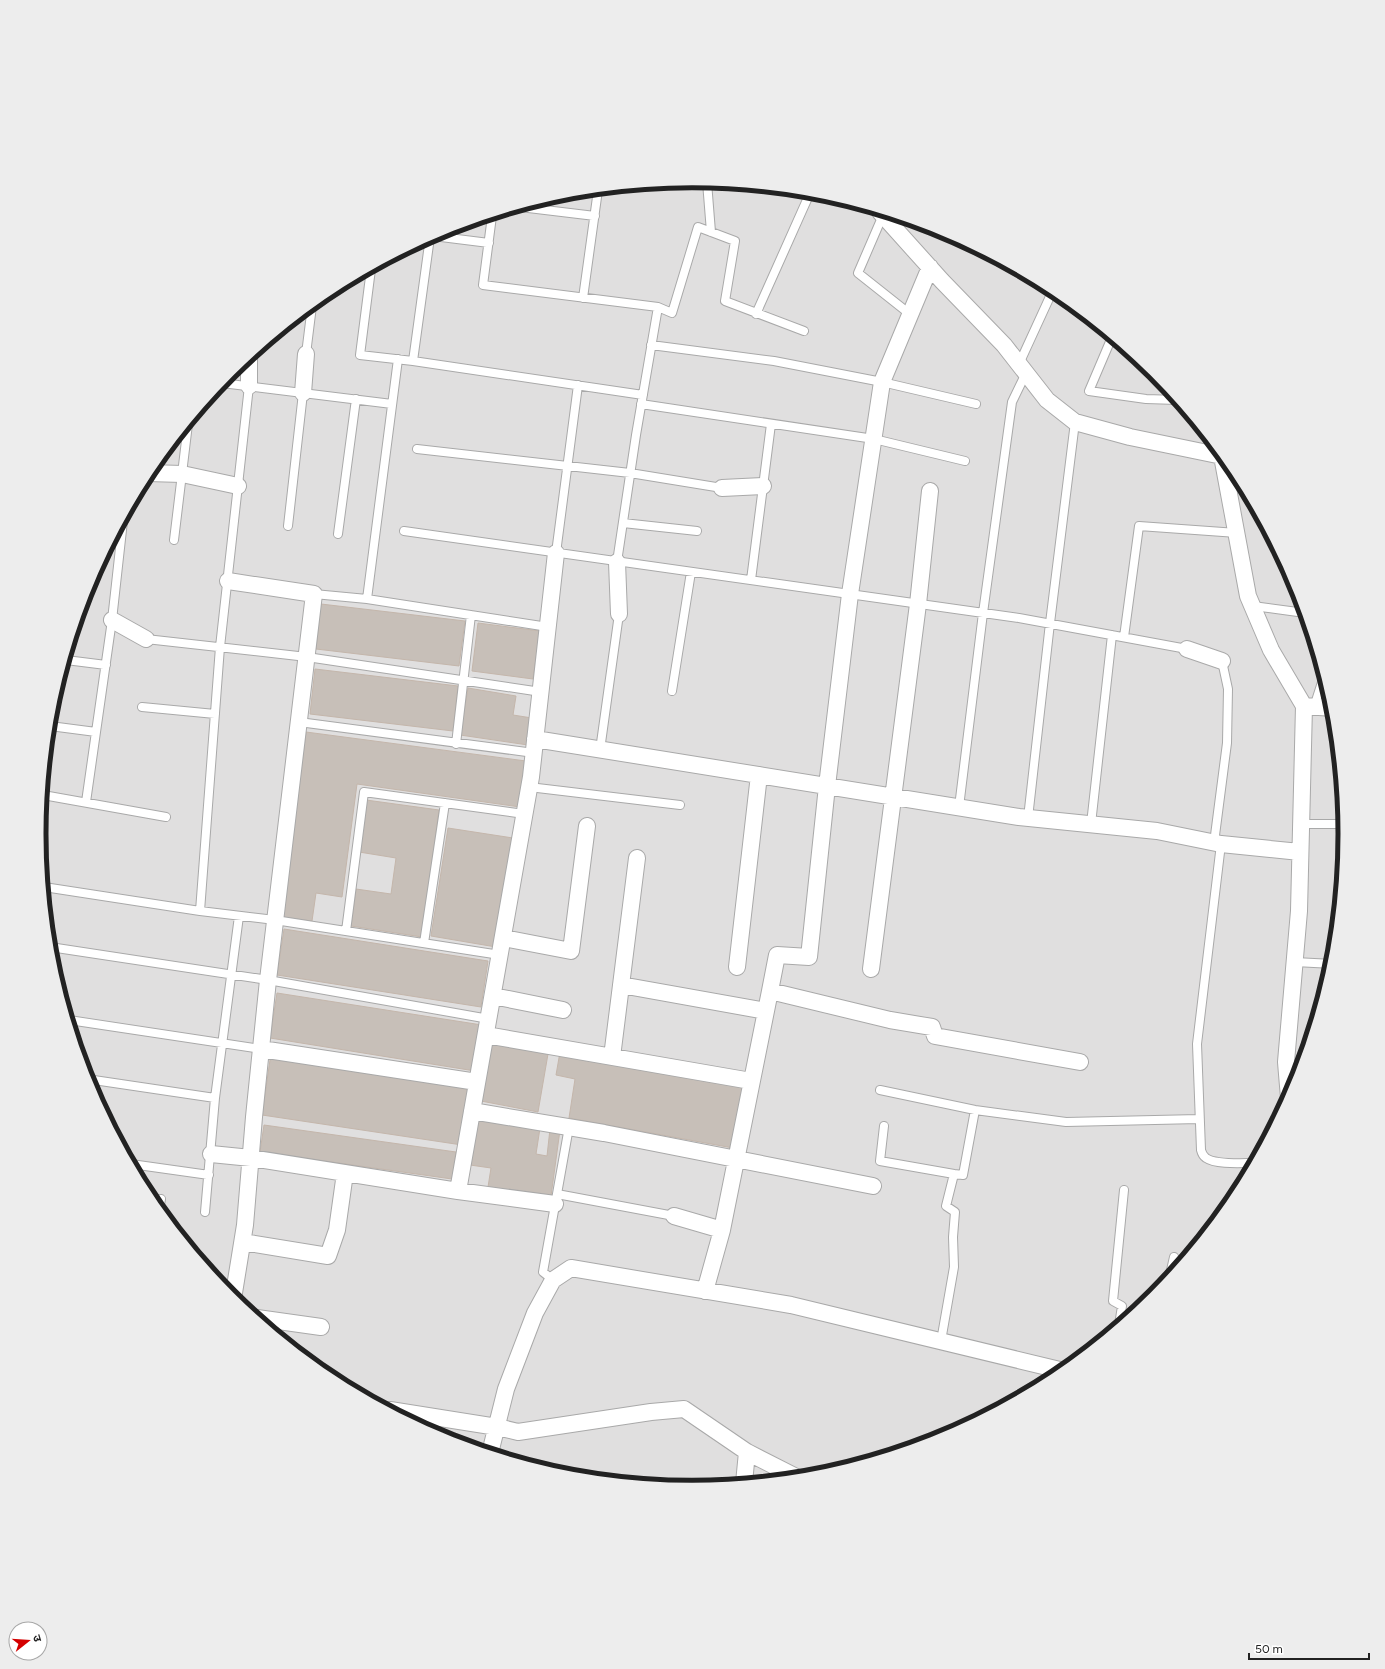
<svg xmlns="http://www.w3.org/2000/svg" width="1385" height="1669" font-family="Figtree,'Noto Sans Devanagari',sans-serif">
<rect width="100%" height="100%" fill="#f2efe9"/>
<!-- residential -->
<path fill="#e0dfdf" d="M42 835a651 651 0 1 1 1302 0a651 651 0 1 1-1302 0Z"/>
<!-- building -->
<path fill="#c7bfb8" stroke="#c4b6ab" d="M321,604L465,621L459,666L316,649Z
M478,623L540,631L533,679L472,671Z
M315,669L458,686L453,731L310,714Z
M468,688L516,696L513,715L532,718L528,745L460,735Z
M306,732L526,761L520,807L357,784L342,897L316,893L312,921L282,917Z
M366,800L439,810L422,937L351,926L356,889L391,894L396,858L359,852Z
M448,828L513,838L496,947L431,936Z
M284,929L488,961L481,1007L277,975Z
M277,993L482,1025L475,1071L270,1038Z
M491,1043L548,1054L538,1112L481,1101Z
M560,1052L744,1086L733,1148L569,1118L575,1079L556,1075Z
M271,1053L471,1083L462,1145L262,1115Z
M476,1119L540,1128L536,1154L547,1156L550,1129L560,1130L551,1196L488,1187L491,1168L470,1165Z
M264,1125L456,1152L452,1179L260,1152Z"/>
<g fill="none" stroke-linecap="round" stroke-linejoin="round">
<defs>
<path id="lane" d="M707,182L711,232
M520,207L595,216
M883,215L858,273L911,315
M492,216L483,285L658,307L672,313L698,227L735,241L725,301L804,331
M433,236L489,243
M371,269L360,355L413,361L643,395
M583,298L598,190
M756,314L810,193
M1112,337L1089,391L1146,399L1177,400
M651,345L774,361L882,382L976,404
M306,354L312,306
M413,361L430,237
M1019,364L1053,290
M222,383L392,404
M641,404L874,439L965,461
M417,449L630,473L722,488
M623,523L697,531
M288,526L303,393
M404,531L1019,618L1187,649
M338,534L356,399
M174,540L188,424
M556,553L578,385
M617,562L636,435L658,307
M751,580L771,424
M314,594L367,599L548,627
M367,599L398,359
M1253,606L1305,613
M1124,637L1139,526L1237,533
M146,639L307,657L541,692
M66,660L106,665
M672,691L691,572
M142,707L215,714
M1314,707L1324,676
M299,722L534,753
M50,726L96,732
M456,744L471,615
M600,750L619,614
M529,787L680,805
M43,795L166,817
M86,802L112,620L123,521
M959,807L983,613L1012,402L1026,373
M1028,818L1050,623L1075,422
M1091,824L1112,635
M1301,824H1345
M1214,843L1227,743L1228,689L1222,661
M1221,844L1197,1044L1201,1150C1202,1154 1203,1156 1206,1158C1216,1165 1242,1163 1254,1163
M44,887L200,911L275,920L500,955
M200,911L220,647L249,386
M346,931L364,792L524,814
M424,943L445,803
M50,947L268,980L489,1019
M1295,962L1333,964
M69,1020L261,1049
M87,1079L215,1098
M880,1090L975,1110L1066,1122L1199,1119
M884,1126L880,1161L954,1174L946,1206L955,1212L953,1237L954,1267L941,1341
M131,1164L209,1175
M954,1174L963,1175L975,1110
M557,1194L674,1216
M159,1210L161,1199
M205,1212L215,1098L239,916
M1169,1279L1174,1257
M553,1280L543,1272L569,1127
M1119,1325L1122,1306L1113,1301L1124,1190"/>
<path id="street" d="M880,212L942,281L1004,345L1047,400L1075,422L1130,437L1222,456L1248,596L1271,650L1304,706L1299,911L1286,1062L1289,1098
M249,386V357
M303,393L306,354
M148,473L182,474L238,486
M722,488L763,486
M617,562L619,614
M228,581L314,594L268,980L254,1117L245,1225L233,1299
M112,620L146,639
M1187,649L1222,661
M1304,706L1334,708
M535,739L1019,817L1157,831L1221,844L1300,852
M503,938L571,951L587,826
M737,967L759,775
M871,969L918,604L930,491
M621,985L766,1011
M770,991L777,955L809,957L827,786L850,594L882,382L930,267
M493,996L563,1010
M486,1035L751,1081
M261,1049L477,1082
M612,1057L637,858
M472,1111L604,1133L873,1186
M211,1154L251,1158L458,1191L555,1204
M458,1191L531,777L556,553
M674,1216L722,1230
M243,1242L328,1256L337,1230L345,1173
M705,1291L722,1230L770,991L890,1020L932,1027L935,1036L1080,1062
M257,1318L321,1327
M390,1410L497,1427L518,1432L651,1412L684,1409L747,1452L798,1478
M490,1453L506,1389L535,1313L553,1280L571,1268L791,1305L1064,1371
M744,1483L747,1452"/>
</defs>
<!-- lane casing -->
<use href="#lane" stroke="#a9a9a9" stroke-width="10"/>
<!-- street casing -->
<use href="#street" stroke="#a9a9a9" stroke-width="18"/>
<!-- lane -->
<use href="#lane" stroke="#fff" stroke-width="8"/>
<!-- street -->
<use href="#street" stroke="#fff" stroke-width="16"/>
</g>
<!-- crop -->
<path d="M0 0H1385V1669H0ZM46 834a646 646 0 1 1 1292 0a646 646 0 1 1-1292 0Z" fill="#ededed" fill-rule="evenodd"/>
<path fill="none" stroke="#222" stroke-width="5" d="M46 834a646 646 0 1 1 1292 0a646 646 0 1 1-1292 0Z"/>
<!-- north arrow -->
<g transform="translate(28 1641) rotate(73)"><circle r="19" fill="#ffffff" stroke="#a7a7a7"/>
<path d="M0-3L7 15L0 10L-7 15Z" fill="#d40000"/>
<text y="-6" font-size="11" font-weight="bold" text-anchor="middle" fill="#222222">उ</text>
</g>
<!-- scale -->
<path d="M1249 1653v6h120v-6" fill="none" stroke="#222222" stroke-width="2"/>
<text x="1255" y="1653" font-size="12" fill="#222222" stroke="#ffffff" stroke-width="3" paint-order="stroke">50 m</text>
</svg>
